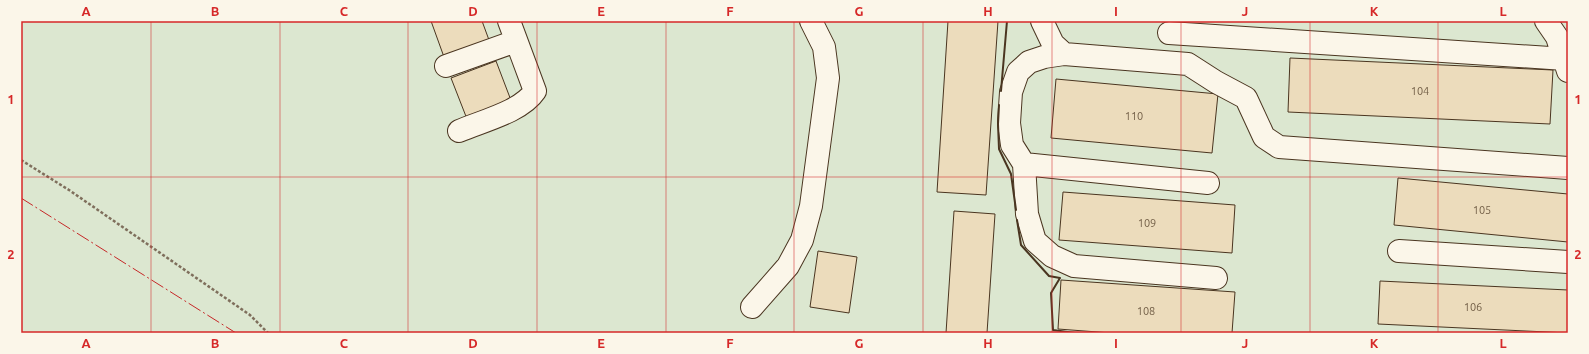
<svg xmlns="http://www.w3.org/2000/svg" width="1589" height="354" font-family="Ubuntu,sans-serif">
<rect width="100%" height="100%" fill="#fbf6e9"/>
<!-- green -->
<path fill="#dce7d0" stroke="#887966" d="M21,21H1568V333H21Z"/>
<!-- building -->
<path fill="#ecdcbc" stroke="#4a3520" d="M431,21H482L489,40L444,57Z
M948,21H998L986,195L937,192Z
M1290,58L1553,70L1550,124L1288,112Z
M496,61L512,103L467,119L451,78Z
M1056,79L1218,94L1212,153L1051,138Z
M1398,178L1568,194V242L1394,225Z
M1063,192L1235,205L1232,253L1059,240Z
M954,211L995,214L987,333H946Z
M818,251L857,257L849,313L810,307Z
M1061,280L1235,292L1232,333H1111L1058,329Z
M1380,281L1568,290V333L1378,324Z"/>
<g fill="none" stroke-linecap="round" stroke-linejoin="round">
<defs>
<path id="minor" d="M1042,21L1053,44L1064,54L1044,57L1029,62L1018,72L1011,92L1009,123L1012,145L1024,164L1027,214L1035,241L1052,256L1074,266L1216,278
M1546,21L1557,37L1568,71
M1169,33L1565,59
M1064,54L1188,64L1216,82L1246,98L1264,137L1279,147L1568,168
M446,66L516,41
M459,131C482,121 521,112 535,91L509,21
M1024,164L1208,183
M1399,251L1568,262
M752,307L788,266L802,240L811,206L828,78L824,47L811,21"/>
</defs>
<!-- minor casing -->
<use href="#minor" stroke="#4a3520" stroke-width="24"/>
<!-- path -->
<path stroke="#7f6f5c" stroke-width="2.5" stroke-dasharray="3 2" stroke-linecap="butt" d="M21,160L69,190L250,315L268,333"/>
<!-- minor -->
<use href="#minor" stroke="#fbf6e9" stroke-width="22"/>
<!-- wall -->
<path stroke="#4a3520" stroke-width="2" d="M1001,91L1007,21
M999,105L998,124L999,149L1011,174L1016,210
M1017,220L1021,245L1049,276L1060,278L1051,293L1053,330L1075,333"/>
<!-- power -->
<path stroke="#c62828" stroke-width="1" stroke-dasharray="14 3 2 3" stroke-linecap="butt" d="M21,198L236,333"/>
</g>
<!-- grid -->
<path fill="none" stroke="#d62828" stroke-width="1" stroke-opacity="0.55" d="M151,21V333M280,21V333M408,21V333M537,21V333M666,21V333M794,21V333M923,21V333M1052,21V333M1181,21V333M1310,21V333M1438,21V333M21,177H1568"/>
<g text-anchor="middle" stroke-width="3" stroke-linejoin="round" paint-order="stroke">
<!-- number labels -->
<g font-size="11" fill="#725f47">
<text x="1420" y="95">104</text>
<text x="1134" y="120">110</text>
<text x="1482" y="214">105</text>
<text x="1147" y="227">109</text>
<text x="1473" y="311">106</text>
<text x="1146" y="315">108</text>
</g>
</g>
<!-- border -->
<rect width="1589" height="354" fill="none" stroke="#fbf6e9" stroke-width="44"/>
<rect x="22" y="22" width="1545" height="310" fill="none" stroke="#d62828" stroke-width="1.5"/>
<g font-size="13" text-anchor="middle" font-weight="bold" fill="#d62828">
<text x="86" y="16">A</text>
<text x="215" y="16">B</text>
<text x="344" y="16">C</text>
<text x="473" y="16">D</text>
<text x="601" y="16">E</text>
<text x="730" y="16">F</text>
<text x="859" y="16">G</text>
<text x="988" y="16">H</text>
<text x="1116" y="16">I</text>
<text x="1245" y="16">J</text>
<text x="1374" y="16">K</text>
<text x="1503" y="16">L</text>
<text x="11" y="104">1</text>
<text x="1578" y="104">1</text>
<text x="11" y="259">2</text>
<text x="1578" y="259">2</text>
<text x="86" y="348">A</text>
<text x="215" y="348">B</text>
<text x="344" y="348">C</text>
<text x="473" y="348">D</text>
<text x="601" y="348">E</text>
<text x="730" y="348">F</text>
<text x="859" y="348">G</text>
<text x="988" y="348">H</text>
<text x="1116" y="348">I</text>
<text x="1245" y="348">J</text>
<text x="1374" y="348">K</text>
<text x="1503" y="348">L</text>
</g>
</svg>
